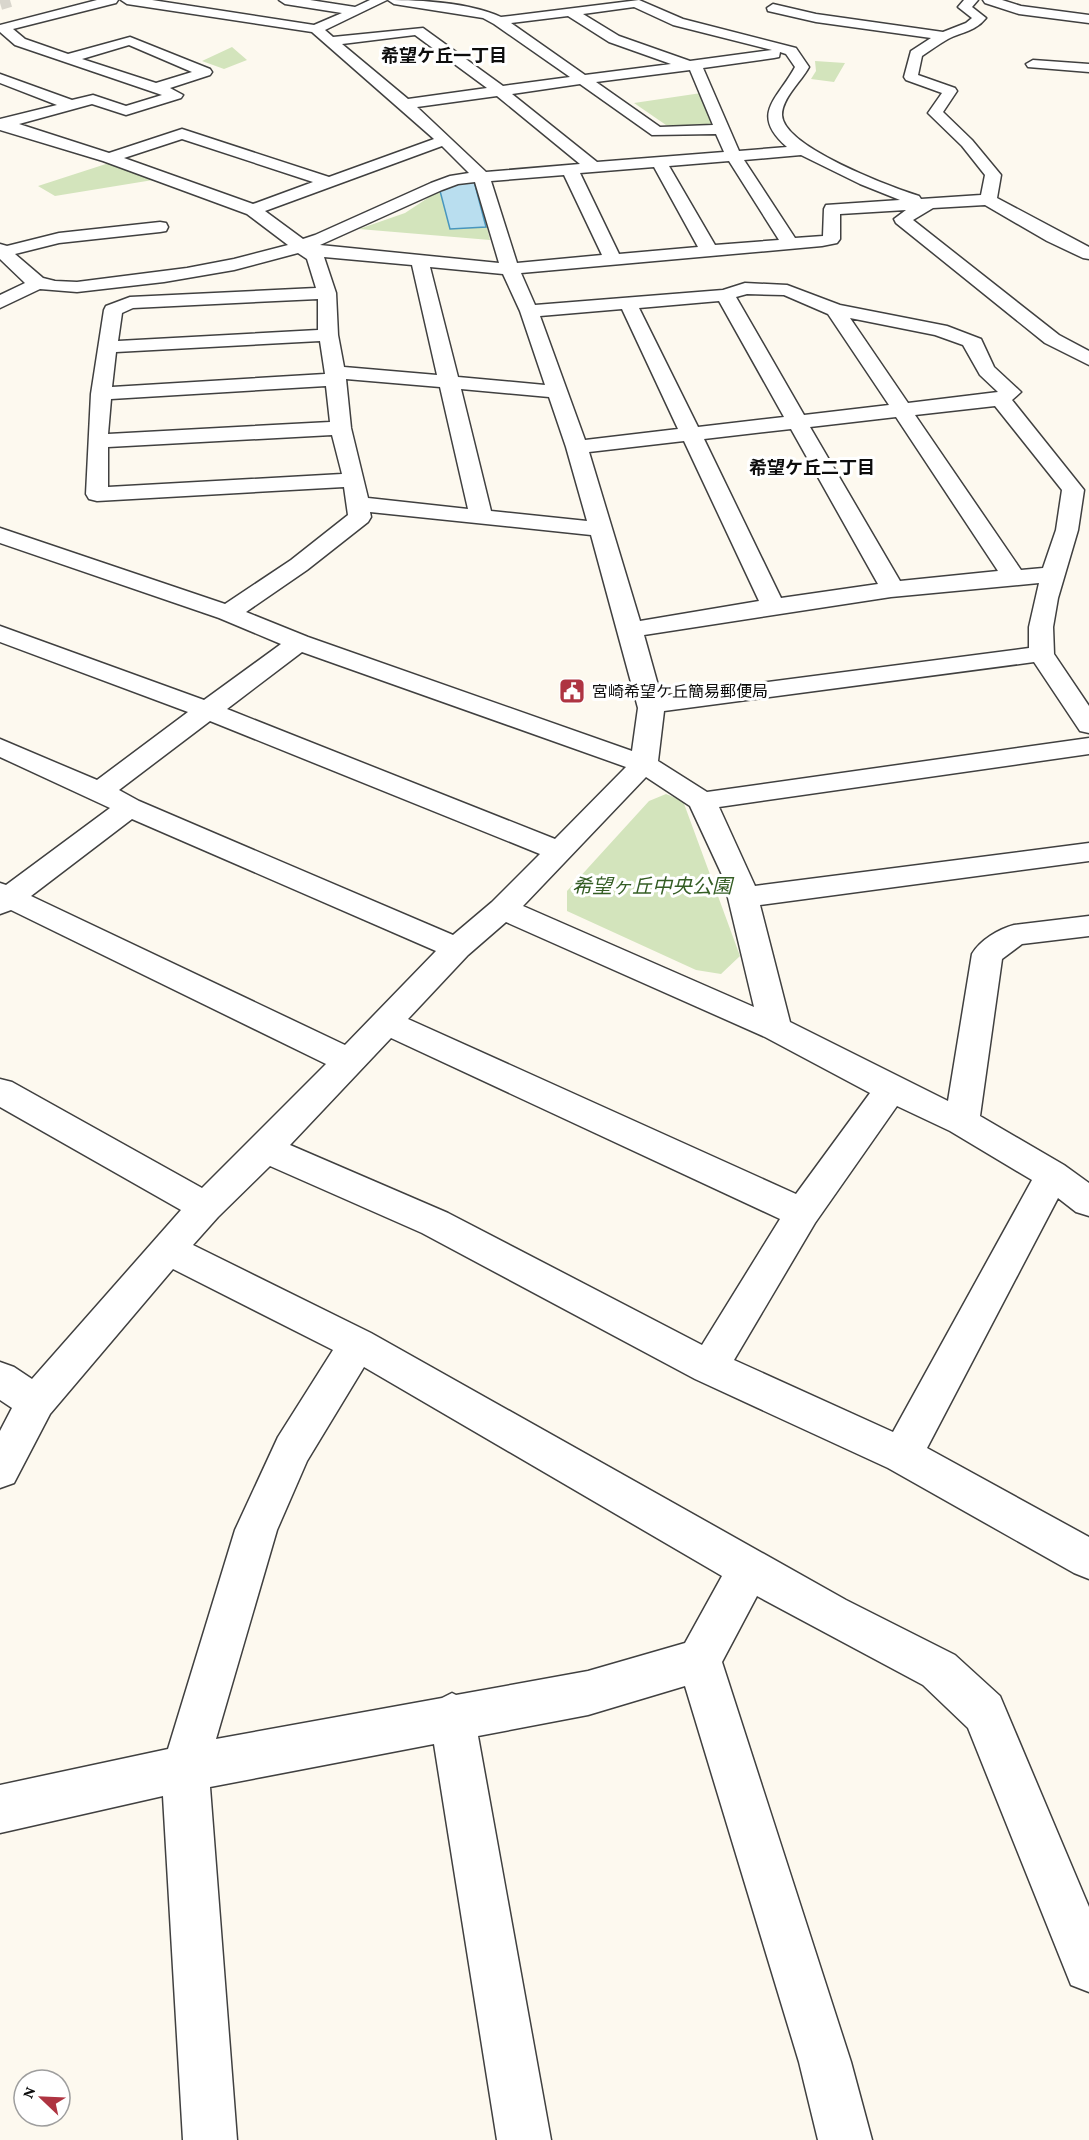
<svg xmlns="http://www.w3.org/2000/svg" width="1089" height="2140" font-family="'Crimson Pro','Noto Sans JP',serif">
<rect width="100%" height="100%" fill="#fdf9ef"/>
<!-- green -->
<path fill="#d3e4bc" d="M232,47L247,60L224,69L202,61Z
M815,61L845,63L834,82L811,79L816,71Z
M708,92L713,124L678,127L666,125L634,103Z
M109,163L159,179L55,196L38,186Z
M476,181L490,240L359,229L405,213L443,188Z
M666,794L683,801L740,956L721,974L696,970L567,911V891L649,801Z"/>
<!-- water -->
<path fill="#b9deef" stroke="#4896be" stroke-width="1.5" d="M474,181L486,227L450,229L440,191L460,183Z"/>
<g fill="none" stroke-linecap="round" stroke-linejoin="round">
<!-- minor-tunnel -->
<path stroke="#d9d6cd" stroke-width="14" stroke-dasharray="14 8" stroke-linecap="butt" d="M0,3L10,0"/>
<defs>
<path id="minor" d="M97,0H118L116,3L13,29L25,39L68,54L130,37L210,69L212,72L210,75L170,88L183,95L181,98L126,115L92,104L19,124L109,153L182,129L329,177L434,139L312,32L127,4L121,0H152L314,25L342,13L285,4L279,0H310L355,7L370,0H387L325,30L333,37L423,28L503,86L570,77L494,24L483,18L394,4L388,0C422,0 470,3 501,17L639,0L683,19L796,48L809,67C801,82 782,98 782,115C783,147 891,187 919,196L921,199L981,195L985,175L962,146L928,113L942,93L906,80L904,77L911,51L931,38L816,22L768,11L767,8L773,4L816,14L943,32L966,23L972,18L958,7L964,0H978L972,7L986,18C976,31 962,32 948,39C939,44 931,50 922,56L918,75L955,88L957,91L943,112L972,140L1001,175L997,198L1089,247V259L1083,258L1047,241L985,205L933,208L913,220L1059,335L1089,351V365L1045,343L896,223L894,219L906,210L840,214V239L837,243L822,246L521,273L535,305L723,290L745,283L787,285L840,305L947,326L981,339L994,367L1021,392L1012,400L1084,490L1078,530L1058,598L1053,627L1054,654L1089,706V733L1080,731L1034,662L664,711L658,761L707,792L1089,738V754L719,807L755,886L1089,843V861L760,905L790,1022L948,1101L972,954C980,940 999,929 1014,925L1089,916V936L1022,944L1002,959L980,1116L1064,1165L1089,1183V1216L1076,1212L1058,1198L927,1448L1089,1537V1579L1074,1573L888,1468L695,1379L422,1233L270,1166L218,1217L193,1245L371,1333L846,1600L955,1655L1000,1696L1089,1907V1992L1071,1985L968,1728L923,1685L757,1596L722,1662L851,2062L872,2140H818L799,2062L685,1686L588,1715L478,1736L551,2140H497L434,1744L210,1787L237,2140H183L163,1796L0,1833V1785L168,1749L235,1530L278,1437L333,1350L173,1269L50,1414L14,1483L0,1488V1431L12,1408L0,1400V1362L14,1367L32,1379L181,1210L0,1107V1079L12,1082L202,1188L326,1064L11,910L0,914V883L6,885L110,808L0,757V739L97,780L188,712L0,642V626L204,700L281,644L219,618L0,543V528L225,604L291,560L348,515L344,487L97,501L89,499L86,494L91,394L104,310L106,306L130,297L316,288L307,259L298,253L234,270L164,282L77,292L40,289L0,308V295L25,283L0,259V244L7,246L59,233L160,222L166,223L168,227L166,231L160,232L59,243L15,254L43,278L55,281L77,282L187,268L234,259L288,245L247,214L103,161L0,130V119L57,105L0,83V74L72,100L93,95L126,106L162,95L15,45L0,32V25ZM634,7L673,25L772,50L690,61L619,36L583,14ZM568,16L609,42L671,64L585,75L511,23ZM415,35L487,88L408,99L342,44ZM129,45L192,72L156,83L82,59ZM780,52L786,54L795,67C778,99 749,114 787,147L739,151L703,68L774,58L779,57ZM690,70L713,125L660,127L596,82ZM580,84L652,135L716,134L724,152L597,162L512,94ZM497,96L580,164L486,172L417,107ZM182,139L313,182L253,204L124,158ZM442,146L469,173L450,176L431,183L315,235L303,239L265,211ZM801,155L860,184L900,200L826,205L824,209L823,236L795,238L744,160ZM729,161L779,240L715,245L669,166ZM654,167L698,247L619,254L580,173ZM564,175L602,255L517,263L491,181ZM475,182L499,263L320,245L442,190L458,184ZM324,257L412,265L437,375L344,367L338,335L336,293ZM430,267L503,274L520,311L545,385L458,377ZM747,294L784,295L828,314L889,405L804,415L736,297ZM318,299V330L118,341L122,313L133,308ZM719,301L784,417L698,427L639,308ZM622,309L678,429L585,440L540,316ZM850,318L935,335L963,345L980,375L998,392L908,403ZM320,341L325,374L112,387L116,352ZM346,379L440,387L468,509L368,498L351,428ZM326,386L330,422L108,434L111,399ZM461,389L549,397L566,447L587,521L491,511ZM995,406L1062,490L1056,530L1043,568L1021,570L915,415ZM896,417L998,571L900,581L810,427ZM791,429L878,584L781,598L704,439ZM332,435L342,474L108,487V447ZM684,441L759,601L640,621L589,452ZM370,512L591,535L638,708L632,751L308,637L246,612L307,570L368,522L371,517ZM1039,583L1029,627V648L661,696L644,635L891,597ZM302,652L626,767L555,839L227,709ZM210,721L540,854L492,902L453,935L139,801L119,790ZM646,777L690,806L723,877L754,1007L523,906ZM132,819L436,951L345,1045L31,896ZM506,922L765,1037L870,1093L796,1194L408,1019L468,955ZM391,1038L780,1219L702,1345L448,1213L290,1145ZM897,1106L950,1131L1032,1180L893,1432L734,1360L815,1223ZM364,1367L722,1576L685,1643L588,1671L456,1695L452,1693L442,1698L216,1739L277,1530L307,1461Z
M983,0H1002L1021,6L1089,15V23L1019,14L985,3Z
M1033,60L1089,64V72L1028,67L1026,64Z"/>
</defs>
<!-- minor casing -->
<use href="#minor" stroke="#404040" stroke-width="3"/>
<!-- minor -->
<use href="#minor" fill="#fff" fill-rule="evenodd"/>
</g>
<!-- icons -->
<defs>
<symbol id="civic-square" viewBox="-11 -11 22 22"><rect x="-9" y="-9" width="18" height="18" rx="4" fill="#ae3441" stroke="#fff"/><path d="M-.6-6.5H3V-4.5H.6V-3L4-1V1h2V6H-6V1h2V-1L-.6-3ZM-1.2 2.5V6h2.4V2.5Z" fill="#fff"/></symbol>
</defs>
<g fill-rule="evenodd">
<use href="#civic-square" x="557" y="676" width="30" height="30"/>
</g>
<g text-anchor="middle" stroke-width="6" stroke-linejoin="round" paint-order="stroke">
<!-- far-poi labels -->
<g font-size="16" fill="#0d0d0d" stroke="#fff" text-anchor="start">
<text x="592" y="697">宮崎希望ケ丘簡易郵便局</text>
</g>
<!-- far-neighbourhood labels -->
<g font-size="18" font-weight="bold" fill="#0d0d0d" stroke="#fff">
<text x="444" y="62">希望ケ丘一丁目</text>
<text x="812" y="474">希望ケ丘二丁目</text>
</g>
<!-- park labels -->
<g font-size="20" font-style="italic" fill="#345d24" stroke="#fff">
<text x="652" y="893">希望ヶ丘中央公園</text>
</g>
</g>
<!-- north arrow -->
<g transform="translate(42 2098) rotate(293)"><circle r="28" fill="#ffffff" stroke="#9e9e9e" stroke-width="1.5"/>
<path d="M0-4.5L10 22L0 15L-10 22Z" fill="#ae3441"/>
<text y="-9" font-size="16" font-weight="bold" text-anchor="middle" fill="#0d0d0d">N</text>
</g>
</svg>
